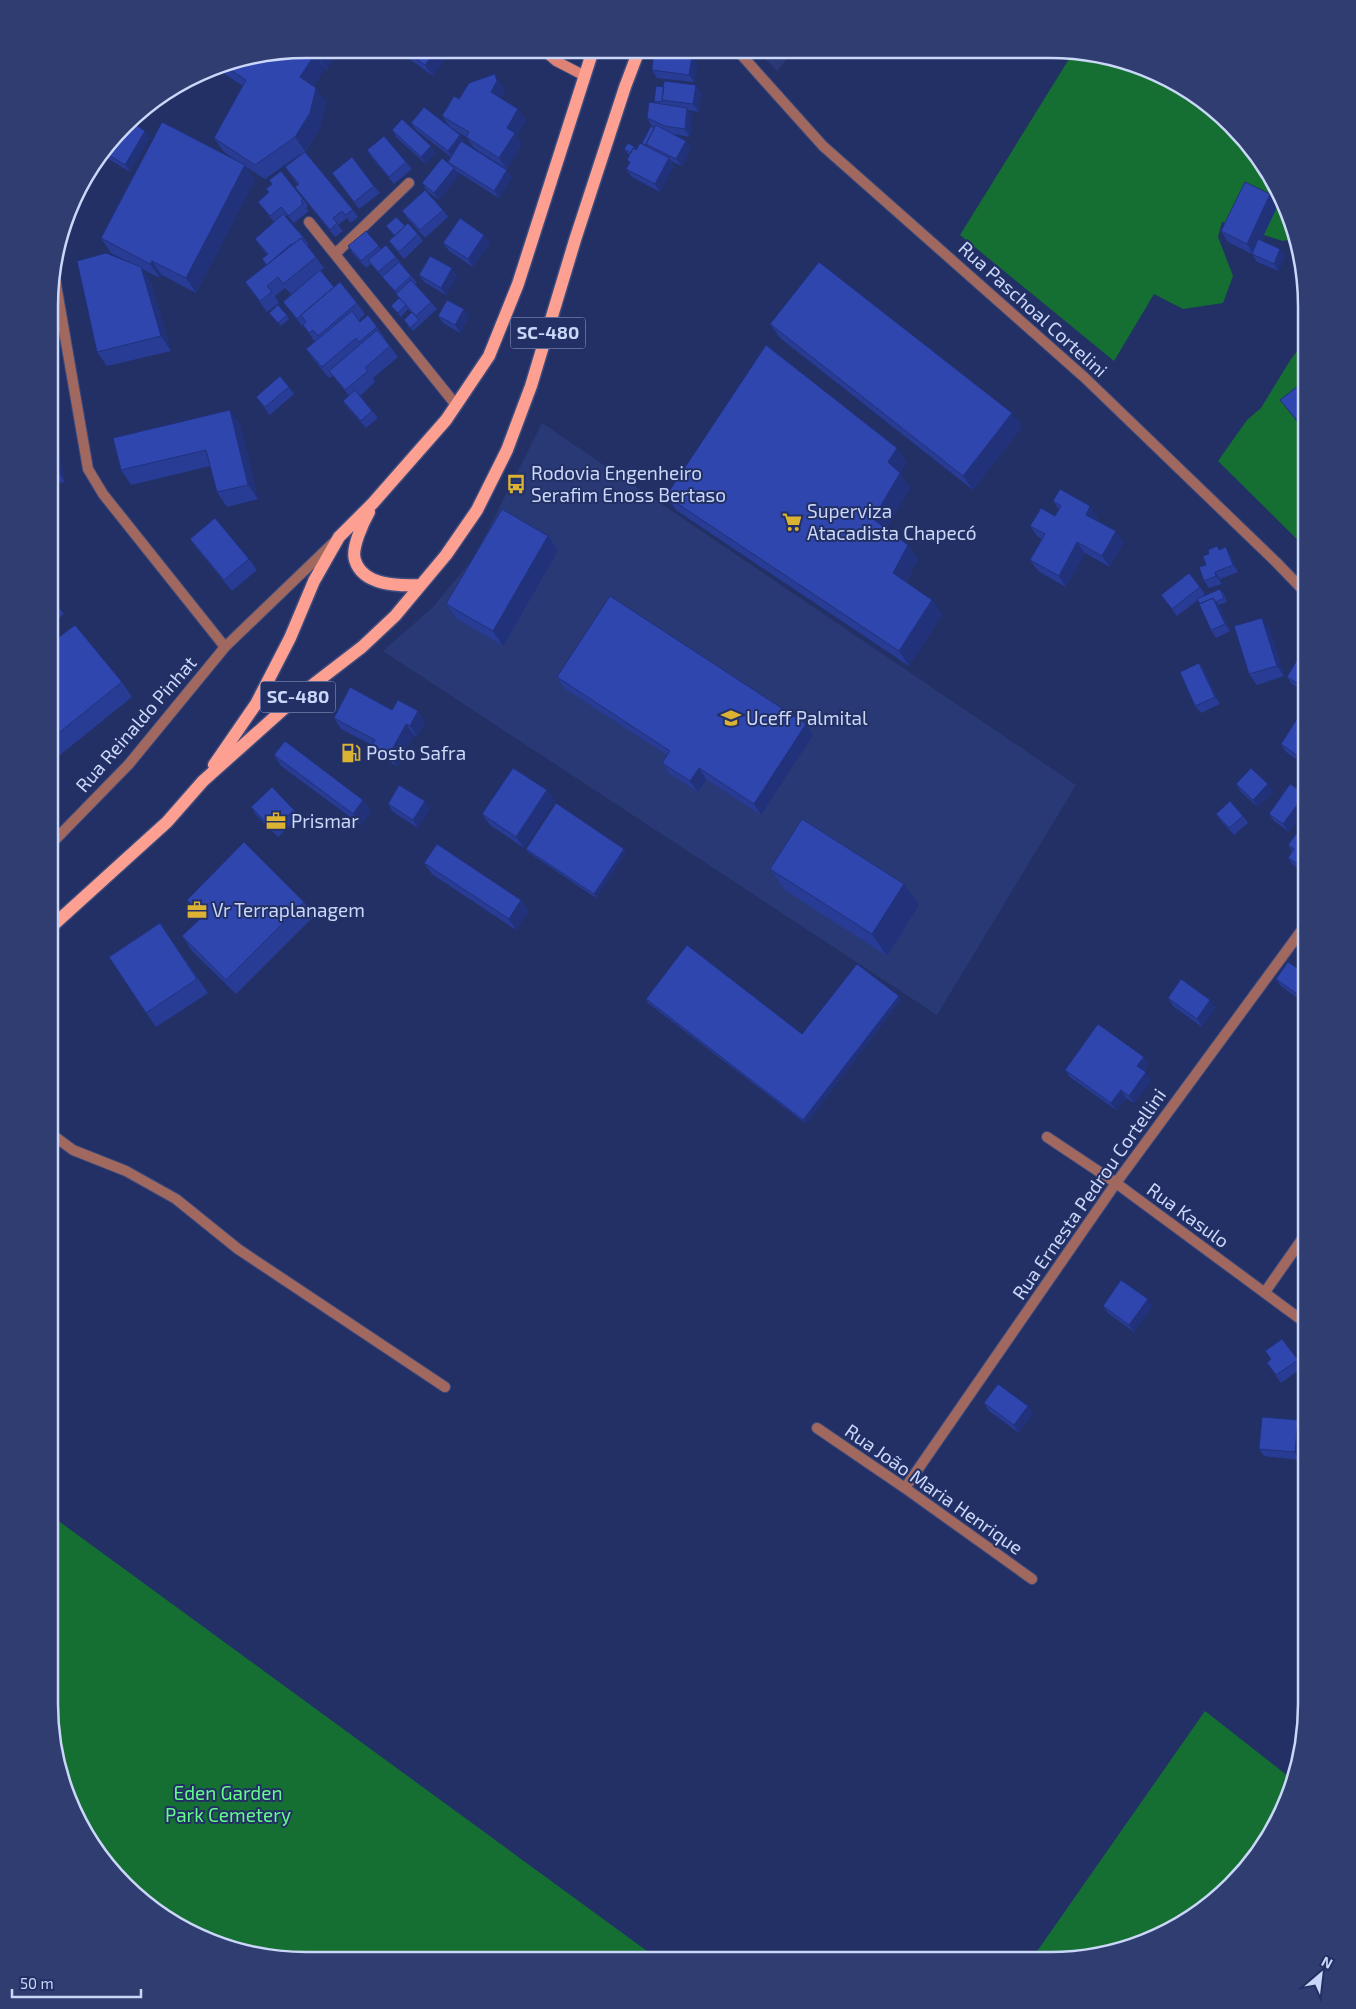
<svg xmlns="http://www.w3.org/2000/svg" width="1356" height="2009" font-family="'Exo 2',sans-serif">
<rect width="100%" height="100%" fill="#223065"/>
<!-- built -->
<path fill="#293975" d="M756,50H795L777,71Z
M542,423L1076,785L937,1015L383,651L432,608L474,558Z"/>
<!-- green -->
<path fill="#156f32" d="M1074,51H1084L1148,68L1206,102L1254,149L1288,207L1294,239L1283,241L1222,222L1218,237L1233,276L1223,303L1183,309L1154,294L1114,361L960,235Z
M1307,339V549L1218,461L1247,420L1261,408L1291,359Z
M49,1514L658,1959L272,1958L208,1941L150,1907L102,1860L68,1802L49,1703Z
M1205,1711L1293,1780L1288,1801L1254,1859L1207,1907L1149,1941L1051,1960H1031Z"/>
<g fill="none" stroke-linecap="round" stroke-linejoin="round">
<defs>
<path id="street" d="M737,50L823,146L1084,377L1276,562L1307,594
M309,222L456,405
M336,253L409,183
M53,267L88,469L103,494L225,647
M50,845L129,764L225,647L333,543
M50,1133L73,1150L126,1171L176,1199L238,1249L445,1387
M1047,1137L1116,1183L1307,1324
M1265,1292L1307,1232
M817,1428L905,1488L1032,1579
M905,1488L1116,1183L1307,923"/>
<path id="secondary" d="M542,49L556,61L585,76"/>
<path id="primary" d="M369,512C363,523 351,548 355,560C363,586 399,586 420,585
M214,765L256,704L290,638L314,581L339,537L373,503L446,420L489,356L518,284L593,50
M50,928L167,822L203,781L297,697L362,647L395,616L446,555L477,510L507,450L531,386L575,240L625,87L639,50"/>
</defs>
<!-- street casing -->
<use href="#street" stroke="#3d4b7d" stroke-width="12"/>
<!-- secondary casing -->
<use href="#secondary" stroke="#3d4b7d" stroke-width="12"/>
<!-- primary casing -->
<use href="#primary" stroke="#3d4b7d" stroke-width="15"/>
<!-- street -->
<use href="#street" stroke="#a1685f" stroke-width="10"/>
<!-- secondary -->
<use href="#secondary" stroke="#dd8275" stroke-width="10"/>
<!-- primary -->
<use href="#primary" stroke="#fd9f91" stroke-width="12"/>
</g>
<!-- wall -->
<path fill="#283c96" d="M306,49H343L342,51L338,50L327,70L325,68L314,86L326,102L320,127L305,152L353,210L358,217L351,223L347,218L338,225L343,231L335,237L300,194L295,187L298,185L285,167L303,152L265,179L246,167L255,180L196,293L162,275L160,278L142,269L151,282L171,351L107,366L97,352L131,263L111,253L101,238L239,162L224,152L214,138L243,86L214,67L223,62Z
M396,49H452L433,76Z
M697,64L694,82L657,78L652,70Z
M502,85L505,92L501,98L518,109L526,120L517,136L522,144L507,169L474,148L466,137L450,127L442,116Z
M696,85L701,93L699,112L688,110L692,115L690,137L674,134L691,148L682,166L671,161L674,166L660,192L632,177L626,169L630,164L627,160L630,155L627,153L624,149H637L644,145L642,143L655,127L652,126L647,118L655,103L654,101L664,87Z
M130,121L145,131L150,138L130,172L107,158L103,153Z
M411,123L460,135L465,142L464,144L512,177L499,198L456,171L459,175L439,200L427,191L422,183L451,166L448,162L451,157L416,130Z
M392,130L436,153L426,164L397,138Z
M367,150L406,162L412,169L394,184L372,158Z
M332,173L374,186L380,193L359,209Z
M1270,194L1278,205L1261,241L1285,256L1279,271L1257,262L1252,254L1228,242L1221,231Z
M303,199L308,206L306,208L309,211L294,223L287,215L285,216L304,238L309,245L308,246L324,268L320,271L334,287L357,303L365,314L359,320L360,322L377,327L385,338H384L398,357L373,378L375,382L360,396L378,418L366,428L348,408L343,401L349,396L333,376L329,378L314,360L306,349L315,342L303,325L302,326L283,302L291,294L285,288L275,296L279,303L267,312L245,282L266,265L262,259L267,255L255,239L274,222L258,202Z
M443,210L448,217L425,238L407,218L402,211Z
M386,226H405L418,234L423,241L404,259L394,248L389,241L394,236Z
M484,235L490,242L473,267L449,251L443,243Z
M348,246H379L381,249L396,257L417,283L415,284L431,302L437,309L413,331L404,320L412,313L408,309L401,317L391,306L399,299L396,293L371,264L366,268L353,254Z
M419,275L457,276L446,295L424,282Z
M464,309L469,317L460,333L443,323L438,316Z
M269,313L287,315L289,319L281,326Z
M770,324L1012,413L1022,427L973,490L780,338Z
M289,387L294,394L270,415L256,397Z
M1307,396V434L1280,400Z
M51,414L65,482L51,484Z
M240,424L258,499L227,507L217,492L210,466L131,485L121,470Z
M907,462L900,473L910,488L886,529L908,545L918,559L906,582L932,600L942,615L909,666L676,510L666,496Z
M1053,501L1098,517L1096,521L1124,542L1110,567L1085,553L1066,587L1038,571L1030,560L1042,539L1038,537L1030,526L1055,516L1059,510Z
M548,536L558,551L503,646L456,618L446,604Z
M190,539L249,559L257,570L232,591L198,550Z
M1220,550L1231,555L1238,572L1220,579L1222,584L1209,588L1204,581L1206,565Z
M1200,587L1205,594L1200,598L1223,592L1227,602L1219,605L1230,631L1216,638L1211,630L1198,600L1177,616L1161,595Z
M50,596L64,614L50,625Z
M1270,629L1284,676L1257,685L1249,674Z
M50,644L122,682L132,697L50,763Z
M1307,659V693L1292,684L1287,677Z
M1199,663L1204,670L1220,704L1201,713L1195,706Z
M557,677L806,724L813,735L761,815L706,779L698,792L670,774L662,763L667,755L564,688Z
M392,710L425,722L417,737L414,735L397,766L379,756L372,745L341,729L334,718Z
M1307,722V766L1286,752L1281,744Z
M274,755L363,800L371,811L361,825L281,766Z
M1236,784L1273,792L1258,807L1241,792Z
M547,790L555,801L524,848L490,825L482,814Z
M1307,798V805L1289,832L1274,821L1269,814Z
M388,804L430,809L418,828L393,812Z
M251,807L294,810L299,817L278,837L256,815Z
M1216,814L1243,816L1248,823L1234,835L1221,821Z
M1307,841V874L1293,865L1288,858L1292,851L1288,845Z
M526,849H624L626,852L596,898L528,852Z
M424,863L521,900L529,911L516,930L432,874Z
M770,869L919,905L887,956L785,890Z
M187,900L304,902L314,916L236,994L192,951L182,936L201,918L197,914Z
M170,938L208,993L156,1027L146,1013Z
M1307,961V1005L1281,986L1276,979L1297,968Z
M899,996L901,1000L806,1124L648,1003L646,999L802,1034Z
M1168,998L1216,1007L1202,1027L1173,1006Z
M1144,1057L1149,1064L1144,1071L1151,1080L1134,1103L1126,1098L1116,1110L1070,1077L1065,1070Z
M1103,1306H1153L1134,1332L1108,1313Z
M1282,1339L1303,1367L1281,1383L1267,1363L1271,1360Z
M984,1403L1028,1406L1033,1413L1019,1433L989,1411Z
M1303,1427L1300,1460L1264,1456L1259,1449Z"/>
<!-- shaded-wall -->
<path fill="#21317a" d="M321,49H338V50L327,70L317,55Z
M437,49H452L433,76L425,65Z
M315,54L325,68L311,92L300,77Z
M692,56L697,64L694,82L689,75Z
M495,74L502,85L505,92L498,103L491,92Z
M696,85L701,93L699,112L693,104Z
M316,88L326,102L320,127L305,151L295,137Z
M687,108L692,115L690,137L685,129Z
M518,109L526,120L517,136L522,144L507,169L499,158L507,128Z
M145,131L150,138L130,172L125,165Z
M460,135L465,142L453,159L448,151Z
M686,141L691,148L682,166L676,159Z
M431,146L436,153L426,164L421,157Z
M669,158L674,166L660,192L655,184Z
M245,165L255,180L196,293L186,278Z
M454,168L459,175L439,200L434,193Z
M507,170L512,177L499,198L494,191Z
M1270,194L1278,205L1254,255L1247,244Z
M484,235L490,242L473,267L468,259Z
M1280,249L1285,256L1279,271L1274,264Z
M152,261L162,275L160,278L150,264Z
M141,267L151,282L171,351L161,336Z
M452,268L457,276L446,295L441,288Z
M464,309L469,317L460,333L455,325Z
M230,410L240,424L258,499L248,485Z
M1012,413L1022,427L973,490L963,476Z
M51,414L65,482L55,467L51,448Z
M897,448L907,462L898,477L888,462Z
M900,473L910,488L883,534L873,519Z
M1090,506L1098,517L1093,526L1086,515Z
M1116,531L1124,542L1110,567L1102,556Z
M548,536L558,551L503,646L493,631Z
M1077,542L1085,553L1066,587L1059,576Z
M908,545L918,559L903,587L893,573Z
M1226,547L1231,555L1238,572L1233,565Z
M1215,572L1220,579L1222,584L1216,576Z
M1213,598L1219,605L1230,631L1225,624Z
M932,600L942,615L909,666L899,651Z
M1262,618L1270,629L1284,676L1277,666Z
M1199,663L1204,670L1220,704L1215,697Z
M418,711L425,722L417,737L410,726Z
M406,724L414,735L397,766L389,755Z
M806,724L813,735L761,815L754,804Z
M1307,752V765L1302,759Z
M699,768L706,779L698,792L690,781Z
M1268,784L1273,792L1258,807L1253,800Z
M547,790L555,801L524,848L516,837Z
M1305,794L1307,798V805L1289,832L1283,824Z
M363,800L371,811L361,825L353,814Z
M425,801L430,809L418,828L413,820Z
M624,849L626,852L596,898L594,894Z
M904,884L919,905L887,956L872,934Z
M521,900L529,911L516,930L509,919Z
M899,996L901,1000L806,1124L803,1120Z
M1210,1000L1216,1007L1202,1027L1197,1019Z
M1144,1057L1149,1064L1143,1074L1137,1066Z
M1146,1072L1151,1080L1134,1103L1129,1096Z
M1121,1090L1126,1098L1116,1110L1111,1103Z
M1148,1299L1153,1306L1134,1332L1129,1325Z
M1028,1406L1033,1413L1019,1433L1014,1425Z
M1298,1420L1303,1427L1300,1460L1295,1452Z"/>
<!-- building -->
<path fill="#2f46af" stroke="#21317a" d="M306,49H321L317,55L315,54L300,77L316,88L310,113L295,137L255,165L214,138L246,80L221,64L223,62Z
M403,49H437L425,65Z
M654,52L692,56L689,75L652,70Z
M495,74L497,81L491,92L518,109L507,128L515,133L499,158L466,137L469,132L442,116L454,96L459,99L469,83Z
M664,81L696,85L693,104L662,100Z
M656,86L664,87L662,100L663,102L654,101Z
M649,102L687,108L685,129L665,126L647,118Z
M424,107L460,135L448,151L411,123Z
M402,119L431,146L421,157L392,130Z
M130,121L145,131L125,165L104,152Z
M162,122L245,165L186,278L152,261L150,264L101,238Z
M656,125L686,141L676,159L646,144Z
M651,126L654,128L646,144L647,146L642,143Z
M384,136L406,162L389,177L367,150Z
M461,141L507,170L494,191L448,162Z
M628,143L635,147L634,149L633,148L631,153L624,149Z
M640,143L669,158L655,184L626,169L630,162L627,160L633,148L636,150Z
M305,152L353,210L345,215L342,211L333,218L337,223L330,230L295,187L299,184L285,167Z
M352,157L374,186L354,202L332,173Z
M442,158L454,168L434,193L422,183Z
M281,171L303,199L301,201L303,204L289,216L281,207L270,216L258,202L269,192L266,189L272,184L269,180Z
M1245,182L1270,194L1247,244L1221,231Z
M425,190L443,210L420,230L402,211Z
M283,214L304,238L302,239L301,238L292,245L291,244L267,265L262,259L268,254L255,239Z
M396,217L405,226L395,236L386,226Z
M460,218L484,235L468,259L443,243Z
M408,223L418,234L399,252L389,241Z
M366,231L379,246L361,261L348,246Z
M301,238L316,257L283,284L278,277L267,286L272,292L260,301L245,282Z
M1258,239L1280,249L1274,264L1252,254Z
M386,245L396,257L378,272L368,260Z
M106,253L141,267L161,336L97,352L77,261Z
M430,256L452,268L441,288L419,275Z
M399,262L411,276L395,291L382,277Z
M819,262L1012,413L963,476L770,324Z
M320,270L334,287L301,315L297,319L283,302Z
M411,280L431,302L416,316L396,294Z
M340,282L357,303L318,336L313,330L309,333L303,325L306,322L301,315Z
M399,298L406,305L398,313L391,306Z
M447,300L464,309L455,325L438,316Z
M278,305L287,315L278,323L269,313Z
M352,311L360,322L368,315L377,327L359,342L356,338L322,367L306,349Z
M412,312L419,320L410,328L404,320Z
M377,330L390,346L365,368L368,371L345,390L329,371Z
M766,345L897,448L888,462L900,473L873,519L908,545L893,573L932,600L899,651L666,496Z
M280,376L289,387L265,407L256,397Z
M1298,386L1307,396V428L1305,430L1280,400Z
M355,390L372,411L361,421L343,401Z
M230,410L248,485L217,492L206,450L121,470L113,438Z
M51,448L55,467L51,468Z
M1060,489L1090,506L1086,515L1116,531L1102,556L1077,542L1059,576L1030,560L1045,534L1030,526L1041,508L1055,516L1061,506L1053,501Z
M502,509L548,536L493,631L446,604Z
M215,518L249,559L224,580L190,539Z
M1217,546L1219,550L1226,547L1233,565L1215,572L1216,576L1204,581L1199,567L1206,565L1203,556L1209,554L1208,550Z
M1189,573L1200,587L1172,609L1161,595Z
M1220,589L1224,598L1216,602L1213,598L1200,604L1197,599Z
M50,596L56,603L50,608Z
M610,596L806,724L754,804L699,768L690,781L662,763L670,751L557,677Z
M1213,598L1225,624L1211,630L1199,604Z
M1262,618L1277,666L1249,674L1234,626Z
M75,625L122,682L50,740V644Z
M1300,655L1307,659V689L1287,677Z
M1199,663L1215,697L1195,706L1180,672Z
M350,687L392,710L398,700L418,711L410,726L406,724L389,755L372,745L375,740L334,718Z
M1299,716L1307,722V752L1302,759L1281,744Z
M285,741L363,800L353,814L274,755Z
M513,768L547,790L516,837L482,814Z
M1251,768L1268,784L1253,800L1236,784Z
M1290,784L1305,794L1283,824L1269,814Z
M399,785L425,801L413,820L388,804Z
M272,787L294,810L273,830L251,807Z
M1230,801L1243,816L1229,828L1216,814Z
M556,803L624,849L594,894L526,849Z
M802,819L904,884L872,934L770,869Z
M1296,834L1307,841V870L1288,858L1294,849L1288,845Z
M244,842L304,902L226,980L182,936L203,916L187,900Z
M437,844L521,900L509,919L424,863Z
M160,923L197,979L146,1013L109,957Z
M687,945L802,1034L857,964L899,996L803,1120L646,999Z
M1304,958L1307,961V1001L1276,979L1288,962L1297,968Z
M1181,979L1210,1000L1197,1019L1168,998Z
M1098,1024L1144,1057L1137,1066L1146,1072L1129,1096L1121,1090L1111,1103L1065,1070Z
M1121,1280L1148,1299L1129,1325L1103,1306Z
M1282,1339L1298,1360L1276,1375L1267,1363L1271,1359L1265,1351Z
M998,1384L1028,1406L1014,1425L984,1403Z
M1262,1417L1298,1420L1295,1452L1259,1449Z"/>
<!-- icons -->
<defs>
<symbol id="bus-bare" viewBox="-9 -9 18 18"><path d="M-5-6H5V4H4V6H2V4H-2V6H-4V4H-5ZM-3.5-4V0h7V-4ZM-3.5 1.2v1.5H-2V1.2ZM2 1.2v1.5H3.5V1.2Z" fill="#dcb233" stroke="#223065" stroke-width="2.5" paint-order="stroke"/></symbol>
<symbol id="supermarket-bare" viewBox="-9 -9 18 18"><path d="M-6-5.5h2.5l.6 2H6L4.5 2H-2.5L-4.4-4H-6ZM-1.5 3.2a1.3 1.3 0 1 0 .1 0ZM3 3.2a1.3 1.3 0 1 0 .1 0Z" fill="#dcb233" stroke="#223065" stroke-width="2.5" paint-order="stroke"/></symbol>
<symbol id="university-bare" viewBox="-9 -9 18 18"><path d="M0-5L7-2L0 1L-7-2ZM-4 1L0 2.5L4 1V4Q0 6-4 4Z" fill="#dcb233" stroke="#223065" stroke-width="2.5" paint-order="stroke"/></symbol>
<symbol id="fuel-bare" viewBox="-9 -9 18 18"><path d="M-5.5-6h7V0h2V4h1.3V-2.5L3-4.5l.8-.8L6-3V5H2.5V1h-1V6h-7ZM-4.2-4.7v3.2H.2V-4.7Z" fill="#dcb233" stroke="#223065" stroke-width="2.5" paint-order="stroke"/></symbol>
<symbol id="office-bare" viewBox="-9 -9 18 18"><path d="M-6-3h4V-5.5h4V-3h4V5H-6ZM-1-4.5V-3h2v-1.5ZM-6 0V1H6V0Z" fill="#dcb233" stroke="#223065" stroke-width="2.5" paint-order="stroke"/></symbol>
</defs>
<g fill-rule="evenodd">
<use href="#bus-bare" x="502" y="470" width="28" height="28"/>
<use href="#supermarket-bare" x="778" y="508" width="28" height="28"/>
<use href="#university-bare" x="717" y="704" width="28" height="28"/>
<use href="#fuel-bare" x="337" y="739" width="28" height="28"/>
<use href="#office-bare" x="262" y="807" width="28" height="28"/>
<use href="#office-bare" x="183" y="896" width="28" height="28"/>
</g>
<g text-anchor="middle" stroke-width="4" stroke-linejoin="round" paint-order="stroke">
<!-- shield labels -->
<g fill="#223065" stroke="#98a5cc" stroke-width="1">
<rect x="510.5" y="317.5" width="75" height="31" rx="4"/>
<rect x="260.5" y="681.5" width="75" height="31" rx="4"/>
</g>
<g font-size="18" font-weight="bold" fill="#cbd7f8">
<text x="548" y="339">SC-480</text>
<text x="298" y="703">SC-480</text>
</g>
<!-- street labels -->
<g font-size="19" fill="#cbd7f8" stroke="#223065">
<text transform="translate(1033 309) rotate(42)" y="7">Rua Paschoal Cortelini</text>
<text transform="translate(136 724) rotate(-49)" y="7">Rua Reinaldo Pinhat</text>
<text transform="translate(1089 1194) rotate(-55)" y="7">Rua Ernesta Pedrou Cortellini</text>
<text transform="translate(1188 1215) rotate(36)" y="7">Rua Kasulo</text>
<text transform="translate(934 1489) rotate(35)" y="7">Rua João Maria Henrique</text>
</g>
<!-- poi labels -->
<g font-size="19" fill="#cbd7f8" stroke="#223065" text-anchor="start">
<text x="531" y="480">Rodovia Engenheiro<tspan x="531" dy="22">Serafim Enoss Bertaso</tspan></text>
<text x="807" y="518">Superviza<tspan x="807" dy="22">Atacadista Chapecó</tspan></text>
<text x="746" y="725">Uceff Palmital</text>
<text x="366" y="760">Posto Safra</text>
<text x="291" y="828">Prismar</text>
<text x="212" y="917">Vr Terraplanagem</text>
</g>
<!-- park labels -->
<g font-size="19" fill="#65fa8a" stroke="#223065">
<text x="228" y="1800">Eden Garden<tspan x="228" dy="22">Park Cemetery</tspan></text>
</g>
</g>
<!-- crop -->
<path d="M0 0H1356V2009H0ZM306 58H1050A248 248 0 0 1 1298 306V1704A248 248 0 0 1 1050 1952H306A248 248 0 0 1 58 1704V306A248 248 0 0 1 306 58Z" fill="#303d71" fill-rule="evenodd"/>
<path fill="none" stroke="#cbd7f8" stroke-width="2.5" d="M306 58H1050A248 248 0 0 1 1298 306V1704A248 248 0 0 1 1050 1952H306A248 248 0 0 1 58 1704V306A248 248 0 0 1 306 58Z"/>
<!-- north arrow -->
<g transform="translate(1321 1974) rotate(28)" stroke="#223065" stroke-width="4" paint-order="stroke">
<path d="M0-4L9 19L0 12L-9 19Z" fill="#cbd7f8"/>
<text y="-8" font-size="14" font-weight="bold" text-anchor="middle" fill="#cbd7f8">N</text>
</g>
<!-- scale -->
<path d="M12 1989v8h129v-8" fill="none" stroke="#cbd7f8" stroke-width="2.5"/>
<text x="20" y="1989" font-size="15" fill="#cbd7f8" stroke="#223065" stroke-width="4" paint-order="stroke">50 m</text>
</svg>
